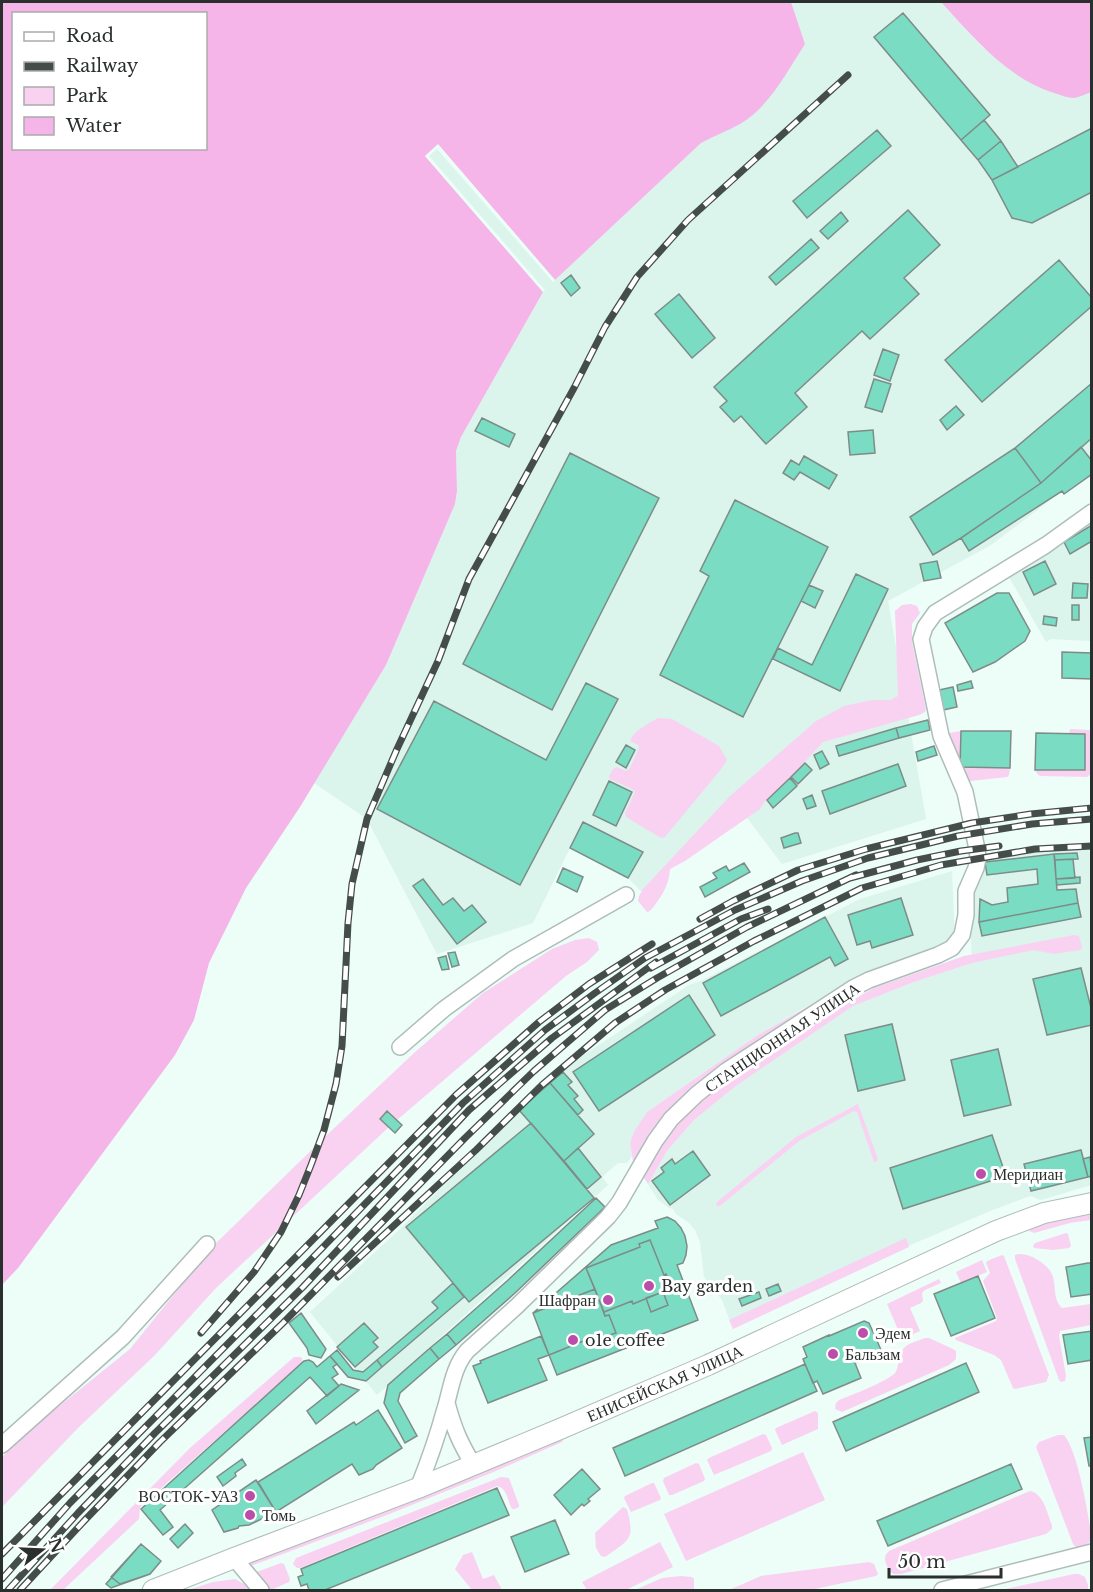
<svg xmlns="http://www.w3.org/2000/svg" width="1093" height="1592" font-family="'Libre Baskerville',serif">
<rect width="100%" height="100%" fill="#edfdf8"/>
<!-- built -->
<path fill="#dbf4ec" d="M791,2H941L979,44L1009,69L1073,98L1091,92V469L991,545L888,601L926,819L782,864L744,814L677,863L643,893L628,878L570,848L533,923L437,954L367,819L314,783L386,665L455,504L457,491L456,451L461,437L543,292L425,156L438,144L555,280L701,143L717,134L805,44Z
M1091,520V641L1051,639L1046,642L1009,577Z
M1091,844V1185L1041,1200L1030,1196L990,1211L915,1243L733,1329L722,1300L704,1277L700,1242L695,1230L689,1223L676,1214L673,1209L669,1208L658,1200L648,1184L667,1151L694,1120L736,1086L853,1006L914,982L972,963L968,856L1036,846Z
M952,871L955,943L841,989L804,1008L758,1035L647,1112L630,1143L632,1156L627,1163H618L602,1177L608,1185L377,1395L310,1312L398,1231L519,1110L569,1065L689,985L703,980L860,899Z"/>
<!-- green -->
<path fill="#fad2f1" d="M911,604L917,606L920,613L912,624V642L926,709L925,712L919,715L823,742L791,777L766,800L760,809L685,861L670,869C669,886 661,898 650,911L647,912L638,901L639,896L643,889L730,796L816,721L844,706L872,700H890L898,696L895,611L902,605Z
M658,718L672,719L719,746L727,760L722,768L665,837L661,838L626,817L625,813L635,792L632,789L610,779L609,776L613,769L617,767L626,771L630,768L639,748L638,745L630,741C634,730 648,724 658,718Z
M1070,729L1089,730L1091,732L1092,773L1087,777L1041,776L1038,775L1035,770H1085V734H1069Z
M961,731V767L1010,768L1009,775L1007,777L962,782L957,775L949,733Z
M1074,935L1079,936L1082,947L1080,950L1054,954L1034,950L972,963L914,982L853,1006L736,1086L694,1120L667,1151L648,1184L644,1178C653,1160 663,1142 676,1127C702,1096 735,1073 769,1052C800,1032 832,1013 863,994L874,988L964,956Z
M589,938L597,942L599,950L587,962L566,976L397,1120L387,1111L380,1119L389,1127L216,1288L155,1355L78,1428L2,1507V1457L47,1416L130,1349L212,1247L328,1134L414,1053L483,993L552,949L575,940Z
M821,999L820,1001L692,1089L665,1114L649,1137L634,1162L633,1161L630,1143L634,1132L647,1112L758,1035Z
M858,1104L878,1159L877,1161L874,1162L857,1112L854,1111L799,1141L720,1206H716L717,1202L796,1137Z
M1091,1211V1220L1070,1223L1034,1233L1029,1231L1031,1226Z
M1066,1233L1068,1234L1071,1246L1069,1248L1053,1250L1034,1248L1033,1246L1035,1243Z
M906,1238L909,1247L733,1329L729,1320Z
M1019,1254C1027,1254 1034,1257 1041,1262C1046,1266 1051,1270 1053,1277C1056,1287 1053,1300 1062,1308L1091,1304V1325L1060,1331L1059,1336L1066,1376L1065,1381L1061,1382L1059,1380L1015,1259V1255Z
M1002,1255L1004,1256L1049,1375L1046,1382L1015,1389L1013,1388L1001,1360L994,1355L956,1340L955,1338L996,1321L997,1318L983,1281L990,1273L986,1263L987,1261Z
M982,1260L987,1272L961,1283L956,1272Z
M939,1279L941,1283L925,1290L922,1293L923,1301L921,1303L910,1308L920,1331L902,1339L887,1304Z
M925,1338H929L953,1349L956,1351V1359L949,1365L842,1412L835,1409L836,1403L839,1400C852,1395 885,1382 894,1374C901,1367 896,1355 904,1348C908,1343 918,1341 925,1338Z
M294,1357H301L303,1362L140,1507L139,1519L63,1590H50L190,1448Z
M815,1411L818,1413V1429L782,1445L775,1430L776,1428Z
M763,1434L766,1435L772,1448L771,1451L714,1475L707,1460L709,1458Z
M1058,1435H1064C1078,1452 1087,1509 1091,1532C1092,1545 1088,1544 1076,1547L1073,1544L1036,1447L1039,1442Z
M561,1438L563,1441L562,1442L496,1471L387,1515L248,1567L246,1561Z
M803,1452L825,1500L686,1561L664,1514Z
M696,1463L699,1464L705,1479L704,1481L672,1495H669L663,1481L664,1478Z
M501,1477L509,1478L519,1505V1507L515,1509H512C507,1500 508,1489 497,1486L300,1568H297L293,1564L296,1558Z
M652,1483H654L661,1498L660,1500L631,1512L624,1498L625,1496Z
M1030,1491C1044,1494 1047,1513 1052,1525V1529L1046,1534L901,1574H894L890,1572C887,1565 881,1558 889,1551Z
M623,1507L627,1509C635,1540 630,1539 605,1557L601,1556L596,1548L595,1533Z
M660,1542L673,1567L626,1590H587L582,1582Z
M472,1552L483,1579L494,1575L501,1588L500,1590H472L455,1569L463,1555Z
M869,1562L874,1564L878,1574L876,1576L810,1590H729L761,1576Z
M281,1563L284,1564L290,1579L289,1582L271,1590L266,1589L254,1573Z
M1074,1574H1079L1085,1577L1088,1585V1590H1001Z
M681,1576L692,1577L694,1579V1590H635L662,1578Z
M235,1579L244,1584L251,1590H188L213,1582Z"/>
<!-- water -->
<path fill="#f6b5e8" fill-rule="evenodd" d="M2,2H791L805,44C786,73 770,106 740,124C727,131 714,136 701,143L555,280L438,145L425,156L543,292L461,437L456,451L457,491L455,504L386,665L300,807L246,888L209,963L194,1020L175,1055L18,1268L2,1285ZM14,14H206V148H14Z
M941,2H1091V92C1086,94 1079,97 1074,98C1067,98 1058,94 1051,92C1005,76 973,37 941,2Z"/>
<!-- pier -->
<path fill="#edfdf8" d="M438,144L555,280L553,282L437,149L429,156L545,290L543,292L425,156Z"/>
<!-- building -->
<path fill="#7adcc3" stroke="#7e8c88" stroke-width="1.5" d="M903,13L990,115L961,140L874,37Z
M984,120L1001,141L978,160L961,140Z
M1092,128V192L1032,223L1012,218L992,180Z
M877,130L891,146L807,218L793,201Z
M1001,141L1018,167L992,180L978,160Z
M908,210L940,245L904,278L919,294L870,339L862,331L795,393L807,407L766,444L741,416L734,422L720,407L727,401L714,387Z
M841,212L848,221L828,239L820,231Z
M811,239L819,248L776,285L769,277Z
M1059,260L1092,298V306L982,402L945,360Z
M571,275L580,288L571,296L561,283Z
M679,294L715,338L692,358L655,314Z
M883,349L899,355L890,381L874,375Z
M874,379L891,384L882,412L865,407Z
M1092,383V438L1041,483L1015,448Z
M956,406L964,415L947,430L940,420Z
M482,418L515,434L509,447L475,431Z
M873,430L875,453L850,455L848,432Z
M1081,447L1092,461V474L1064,494L1062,491L969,551L961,538L1041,483Z
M1015,448L1041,483L961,538L933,555L910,517Z
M570,453L659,498L552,710L463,664Z
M804,456L837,475L829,489L800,472L794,480L783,473L791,460L799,465Z
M735,500L828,547L743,717L660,675L709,576L700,571Z
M1092,525V541L1070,554L1064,542Z
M937,561L941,578L924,581L920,564Z
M1045,561L1056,584L1034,595L1023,572Z
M856,574L888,589L840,691L773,659L778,648L812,665Z
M1073,583L1088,584L1087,598H1072Z
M809,585L823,591L815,608L801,601Z
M997,593H1009L1030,631L1025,641L995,662L973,672L945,623Z
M1072,605H1079V620H1072Z
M1044,616L1057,618L1056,626L1043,624Z
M1062,652L1092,653V679L1062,678Z
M971,681L973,688L958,691L957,685Z
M586,683L618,699L520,885L377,809L434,701L546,760Z
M953,687L957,707L943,710L939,690Z
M928,720L930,730L899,738L896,728Z
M896,728L899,738L839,756L836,746Z
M961,731H1011L1010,768L960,767Z
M1036,733L1085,734V770H1035Z
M626,745L635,750L626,768L616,762Z
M934,746L937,755L918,761L916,752Z
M822,751L829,764L820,769L814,755Z
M805,763L812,770L798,784L791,777Z
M898,764L906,786L830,814L822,791Z
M790,778L797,786L773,808L767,800Z
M609,781L632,792L616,826L593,815Z
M812,795L816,806L807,809L803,799Z
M583,822L643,852L628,878L570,848Z
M795,833H798L801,843L784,848L781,838Z
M1077,853L1078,859L1055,860L1054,854Z
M1054,854L1057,890L1076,889L1078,903L979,922L980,899L992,905L1008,902L1007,888L1038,884L1037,869L987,875L985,862Z
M1073,859L1075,878L1056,879L1055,860Z
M744,863L750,872L705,897L700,887L717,878L713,873L726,866L729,871Z
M563,868L583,877L577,892L557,882Z
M1080,877V883L1057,885L1056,879Z
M423,879L443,905L453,898L464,911L472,905L486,922L457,944L413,886Z
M901,898L913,935L872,948L870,941L857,945L848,915Z
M1078,903L1081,917L982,936L979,922Z
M825,917L848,959L835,966L830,957L721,1016L703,983Z
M455,952L459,965L452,967L448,953Z
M446,956L449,969L442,970L438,958Z
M1081,968L1092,1012V1025L1047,1035L1033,979Z
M689,995L715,1035L599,1111L573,1072Z
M892,1024L905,1080L858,1091L845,1035Z
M998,1049L1011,1105L964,1116L951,1060Z
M563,1072L572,1082L568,1085L578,1096L574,1099L583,1110L578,1115L550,1083Z
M550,1083L594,1134L564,1161L519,1110Z
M387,1111L402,1125L395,1133L380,1119Z
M531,1123L594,1198L469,1302L406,1227Z
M992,1135L1006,1176L903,1209L890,1168Z
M578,1148L601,1177L587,1189L564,1161Z
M1081,1150L1088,1177L1031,1191L1024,1164Z
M693,1151L710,1175L670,1205L652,1181L664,1172L661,1168L672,1159L675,1164Z
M1090,1157L1092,1176L1088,1177L1083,1159Z
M596,1198L605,1207L515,1293L456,1345L447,1334L507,1281Z
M667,1217L675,1221L681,1228L685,1236L687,1246L686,1255L683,1263L677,1265L698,1320L557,1375L549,1355L586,1340L587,1342L616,1333L609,1315L605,1316L604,1312L632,1301L633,1304L672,1288L666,1274L664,1275L650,1240L639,1244L640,1247L586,1268L595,1289L533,1313L611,1245L658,1228L655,1221Z
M650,1240L664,1275L666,1274L672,1288L633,1304L632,1301L604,1312L586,1268L640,1247L639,1244Z
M1088,1263H1092V1294L1071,1297L1066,1267Z
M978,1276L995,1318L951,1336L934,1294Z
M453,1283L464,1297L382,1367L377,1360L438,1308L432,1302Z
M778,1284L781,1291L769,1296L766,1289Z
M595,1289L605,1316L609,1315L616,1333L587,1342L586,1340L549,1355L533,1313Z
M663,1292L668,1305L651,1312L646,1298Z
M759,1292L761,1298L742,1306L739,1299Z
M301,1313L326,1349L321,1358L309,1355L307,1348L289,1323Z
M864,1321L869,1323L882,1352L855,1363L861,1378L823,1394L817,1381L813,1383L803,1359L807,1357L803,1347L829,1335V1336Z
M364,1323L378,1338L373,1342L378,1347L355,1367L337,1347Z
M1092,1331V1360L1068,1364L1063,1335Z
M447,1334L456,1345L439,1359L430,1348Z
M541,1336L549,1355L538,1359L547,1380L488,1403L473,1366L481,1363L480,1361Z
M430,1348L439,1359L400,1393L398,1401L417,1436L405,1443L384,1403L388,1385Z
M337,1350L353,1370L363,1372L377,1360L382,1367L366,1381L348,1377L330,1356Z
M330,1356L337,1364L333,1367L338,1374L332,1378L339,1386L327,1396L310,1377L160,1510L173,1527L163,1535L141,1509L304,1361L309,1360L313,1362L317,1367Z
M966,1363L979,1392L846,1451L833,1422Z
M805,1364L817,1391L625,1476L613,1448Z
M341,1384L359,1390L316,1424L307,1411Z
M378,1410L402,1448L376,1465L373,1469L359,1475L352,1464L276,1512L258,1482L354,1422L356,1425Z
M1092,1437V1466H1089L1084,1438Z
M242,1459L246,1465L235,1473L236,1476L223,1486L217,1477Z
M1011,1464L1022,1489L888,1546L877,1521Z
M582,1469L600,1489L588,1499L590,1501L584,1506L582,1504L571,1515L554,1495Z
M256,1480L276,1512L249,1525L239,1526L238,1528L224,1532L212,1510Z
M497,1488L509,1515L325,1590H309L307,1584L301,1586L298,1577L303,1575L301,1569Z
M555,1520L569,1554L525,1572L511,1537Z
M185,1524L193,1533L178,1548L170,1539Z
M141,1544L161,1561L150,1574L111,1588L106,1584Z
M141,1544L161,1561L150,1574L120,1584L111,1577Z"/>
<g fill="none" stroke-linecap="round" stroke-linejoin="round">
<defs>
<path id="minor" d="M400,1047L444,1009L513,959L626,895
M447,1403C454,1429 460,1443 474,1466
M2,1445L123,1337L207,1244
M418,1488C428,1463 437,1438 444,1412C451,1391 452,1369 467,1351L517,1306L608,1217L619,1203L655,1141L671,1119L697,1094L726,1071L853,988L869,980L938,955L952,948L962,935L966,915V891L976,868L978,858L977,849L965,792L941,736L921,639L925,627L935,613L1046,545L1092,512
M234,1558L261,1590
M942,1590L1092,1552"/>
<g id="major">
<path id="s1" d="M153,1590L234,1558L418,1488L560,1429L708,1365L996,1231L1044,1213L1092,1203"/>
</g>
</defs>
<!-- minor casing -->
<use href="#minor" stroke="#aebdb9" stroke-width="18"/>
<!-- major casing -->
<use href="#major" stroke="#aebdb9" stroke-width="22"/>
<!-- minor -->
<use href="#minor" stroke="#fff" stroke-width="15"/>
<!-- major -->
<use href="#major" stroke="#fff" stroke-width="20"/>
<defs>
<path id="rail" d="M850,878L917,860L961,851L999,846
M700,919L733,901L798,870L866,849L972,823L1031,814L1092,808
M651,968L741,919L768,909
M338,1277L476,1150L542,1085L615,1023L665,990L754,941L862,888L941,865L1035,849L1092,846
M201,1333L254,1272L281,1232L299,1195L311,1165L324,1130L336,1084L342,1046L348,923L352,884L367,819L397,749L438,661L469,579L574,388L605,327L637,277L688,220L848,75
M2,1554L456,1095L539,1022L589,984L652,944
M2,1579L70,1503L293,1278L463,1103L545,1030L595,993L645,958L735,910L802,881L868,858L958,836L1032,824L1092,819
M8,1590L78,1513L155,1433L303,1287L469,1110L552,1038L656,962
M20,1590L85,1520L160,1442L283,1323L465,1138L534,1071L605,1010L657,978L747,927L856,875"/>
</defs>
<!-- rail casing -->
<use href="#rail" stroke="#454d4a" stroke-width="7"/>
<!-- rail -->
<use href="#rail" stroke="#fff" stroke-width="4.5" stroke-dasharray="14" stroke-linecap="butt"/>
</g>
<!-- markers -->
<g fill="#bc4dab" stroke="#fff" stroke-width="2">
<circle cx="981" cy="1174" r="6"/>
<circle cx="649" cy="1286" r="6"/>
<circle cx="608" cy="1300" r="6"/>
<circle cx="863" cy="1333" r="6"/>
<circle cx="573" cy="1340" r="6"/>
<circle cx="833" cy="1354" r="6"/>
<circle cx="250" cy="1496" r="6"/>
<circle cx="250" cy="1515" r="6"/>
</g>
<g text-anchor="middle" stroke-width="6" stroke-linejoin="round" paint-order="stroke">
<!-- street labels -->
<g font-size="16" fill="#292f2d" stroke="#fff">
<text transform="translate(782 1037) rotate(-34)" y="6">СТАНЦИОННАЯ УЛИЦА</text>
<text dy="6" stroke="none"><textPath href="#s1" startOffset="552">ЕНИСЕЙСКАЯ УЛИЦА</textPath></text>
</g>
<!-- poi labels -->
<g font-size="16" fill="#292f2d" stroke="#fff" text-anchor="start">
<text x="993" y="1180">Меридиан</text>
<text x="661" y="1292">Bay garden</text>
<text x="596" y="1306" text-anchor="end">Шафран</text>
<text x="875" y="1339">Эдем</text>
<text x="585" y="1346">o1e coffee</text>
<text x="845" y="1360">Бальзам</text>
<text x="238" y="1502" text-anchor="end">ВОСТОК-УАЗ</text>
<text x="262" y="1521">Томь</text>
</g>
</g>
<!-- border -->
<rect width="1093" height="1592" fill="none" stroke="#292f2d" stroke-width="6"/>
<!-- legend -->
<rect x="12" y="12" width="195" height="138" fill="#ffffff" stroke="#a9acab" stroke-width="1.5"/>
<rect x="24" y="32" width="30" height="9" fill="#ffffff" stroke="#a9acab" stroke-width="1.5"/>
<text x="66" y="42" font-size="18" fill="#292f2d">Road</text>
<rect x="24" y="62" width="30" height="9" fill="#454d4a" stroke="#a9acab" stroke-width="1.5"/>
<text x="66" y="72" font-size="18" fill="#292f2d">Railway</text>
<rect x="24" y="87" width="30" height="18" fill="#fad2f1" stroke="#a9acab" stroke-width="1.5"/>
<text x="66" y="102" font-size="18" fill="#292f2d">Park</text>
<rect x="24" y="117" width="30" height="18" fill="#f6b5e8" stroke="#a9acab" stroke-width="1.5"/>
<text x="66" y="132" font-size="18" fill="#292f2d">Water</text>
<!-- north arrow -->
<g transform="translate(42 1550) rotate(72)" stroke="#ffffff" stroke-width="4.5" paint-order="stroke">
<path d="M0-4.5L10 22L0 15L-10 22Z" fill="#292f2d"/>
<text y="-9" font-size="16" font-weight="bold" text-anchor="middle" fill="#292f2d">N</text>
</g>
<!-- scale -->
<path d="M889 1568v9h112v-9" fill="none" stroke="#292f2d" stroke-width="3"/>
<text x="898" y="1568" font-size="18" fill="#292f2d" stroke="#ffffff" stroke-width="4.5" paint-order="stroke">50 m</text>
</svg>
